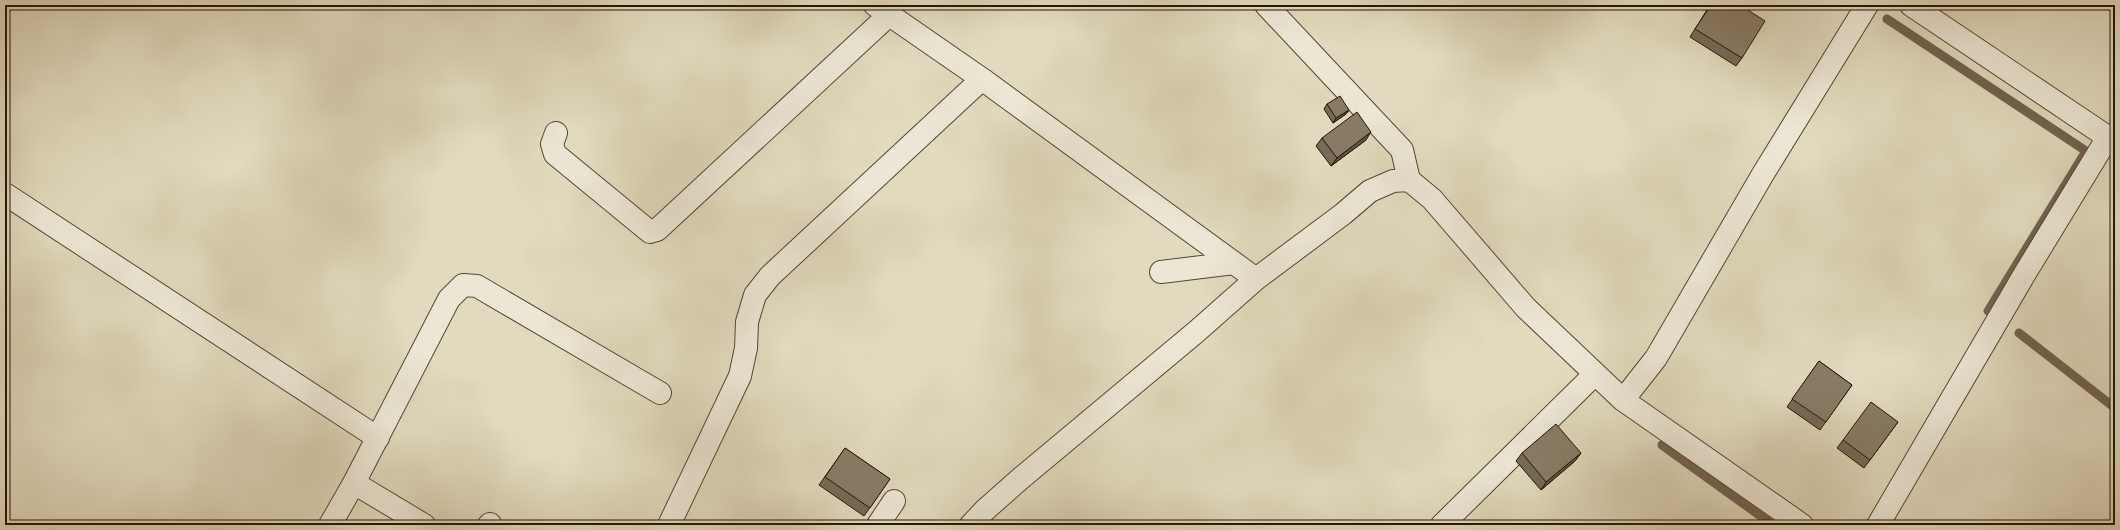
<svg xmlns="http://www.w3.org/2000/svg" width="2120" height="530" font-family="'Sorts Mill Goudy',serif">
<rect width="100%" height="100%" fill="#e1dabe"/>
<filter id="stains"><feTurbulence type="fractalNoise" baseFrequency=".005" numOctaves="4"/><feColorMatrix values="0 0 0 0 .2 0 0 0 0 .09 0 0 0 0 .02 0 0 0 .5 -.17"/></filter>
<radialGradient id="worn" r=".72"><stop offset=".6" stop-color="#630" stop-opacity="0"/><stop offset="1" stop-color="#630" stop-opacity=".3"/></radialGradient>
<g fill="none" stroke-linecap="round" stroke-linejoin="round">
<!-- stream -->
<path stroke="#716350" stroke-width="9" d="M1887,19L2086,151L1988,311
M2019,333L2115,408
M1662,445L1773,525"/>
<defs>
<path id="minor" d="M875,5L982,79L1256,279
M1266,5L1402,150L1409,180
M1911,5L2115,142
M556,133L552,144L555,154L650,232L657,230L889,15
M5,194L378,438
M1161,272L1234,263
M1623,400L1656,358L1763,174L1867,5
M354,483L424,525
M330,525L354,483L449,299L463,285L477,286L660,393
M489,525L490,524
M669,525L740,376L746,348L747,322L755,295L770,276L982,79
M878,525L894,501
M971,525L985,510L1020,479L1196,332L1256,279L1343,214L1370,191L1393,181L1409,180L1432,199L1526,308L1623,400L1802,525
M1442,525L1595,374
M1878,525L2024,275L2108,137"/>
</defs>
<!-- minor casing -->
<use href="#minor" stroke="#564635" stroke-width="24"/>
<!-- minor -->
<use href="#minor" stroke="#ece7d5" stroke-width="22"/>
</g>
<!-- wall -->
<path fill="#756a58" stroke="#271407" d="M1710,5H1740L1742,58L1736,66L1690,37Z
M1327,104L1349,110L1346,114L1333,123L1324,109Z
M1322,138L1366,140L1331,166L1316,146Z
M1819,361L1852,385L1820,430L1787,407Z
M1898,422L1864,468L1837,448L1843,440Z
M845,448L890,479L864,516L819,485Z
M1522,453H1581L1575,461L1541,490L1516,461Z"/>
<!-- shaded-wall -->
<path fill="#5f5647" stroke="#271407" d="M1349,110L1346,114L1333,123L1336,118Z
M1371,132L1366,140L1331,166L1337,158Z
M1581,453L1575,461L1541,490L1546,482Z"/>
<!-- building -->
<path fill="#887b66" stroke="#271407" d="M1711,5H1740L1765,21L1742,58L1695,29Z
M1340,96L1349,110L1336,118L1327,104Z
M1357,112L1371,132L1337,158L1322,138Z
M1819,361L1852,385L1826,422L1792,399Z
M1871,402L1898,422L1870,460L1843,440Z
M1556,424L1581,453L1546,482L1522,453Z
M845,448L890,479L870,508L825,477Z
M833,520L840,525H830Z"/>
<!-- margin -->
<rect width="2120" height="530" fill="none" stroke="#e1dabe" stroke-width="20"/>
<rect x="6" y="6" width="2108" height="518" fill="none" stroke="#271407" stroke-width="2"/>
<rect x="10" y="10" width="2100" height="510" fill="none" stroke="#271407"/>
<rect width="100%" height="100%" filter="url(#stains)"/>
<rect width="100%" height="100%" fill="url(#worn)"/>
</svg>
